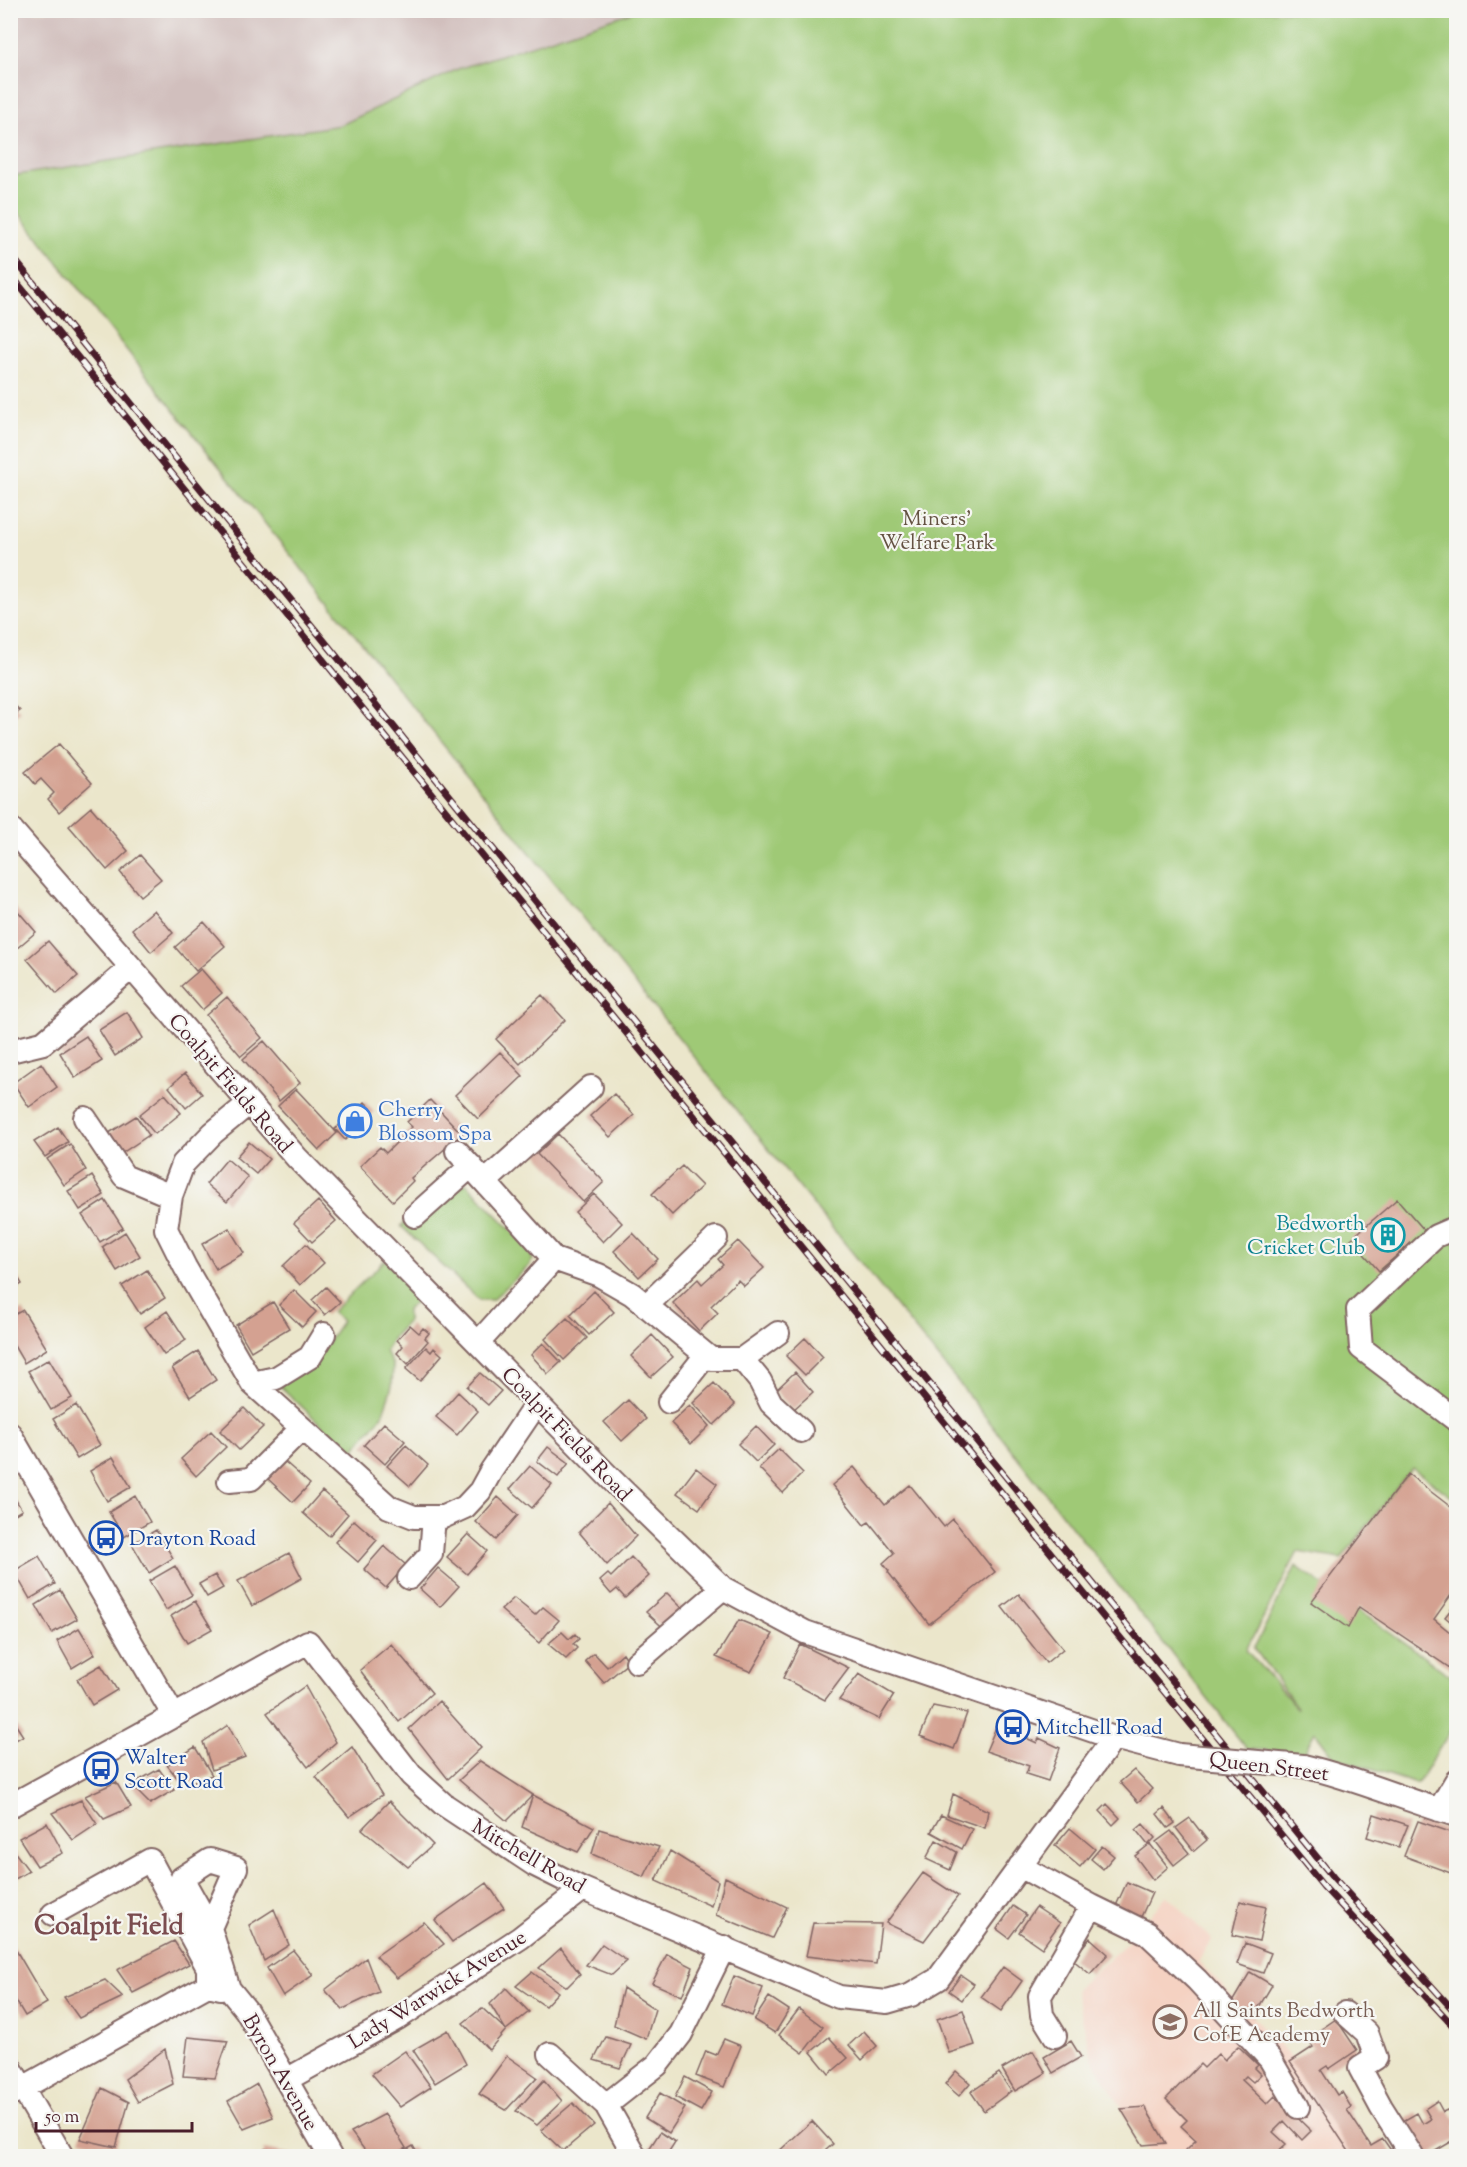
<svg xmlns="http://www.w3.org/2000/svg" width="1467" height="2167" font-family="'Sorts Mill Goudy',serif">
<rect width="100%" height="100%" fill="#f6f6f2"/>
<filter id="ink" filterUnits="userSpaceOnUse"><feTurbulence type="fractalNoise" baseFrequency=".0167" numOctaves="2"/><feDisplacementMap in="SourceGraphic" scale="12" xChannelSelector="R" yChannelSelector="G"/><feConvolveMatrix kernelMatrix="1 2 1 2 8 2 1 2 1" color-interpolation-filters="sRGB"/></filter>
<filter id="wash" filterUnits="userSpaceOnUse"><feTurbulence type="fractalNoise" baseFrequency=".008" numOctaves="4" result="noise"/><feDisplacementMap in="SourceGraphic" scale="24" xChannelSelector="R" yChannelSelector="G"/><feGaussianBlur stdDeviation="1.35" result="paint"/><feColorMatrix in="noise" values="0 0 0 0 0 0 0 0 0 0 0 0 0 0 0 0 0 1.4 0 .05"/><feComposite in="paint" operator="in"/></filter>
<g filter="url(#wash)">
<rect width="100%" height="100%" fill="#ebe6cb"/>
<!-- built -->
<path fill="#f5d2c2" d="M1167,1895L1212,1940L1198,1961L1288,2054L1359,2156H1150L1092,2058L1075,1990L1130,1940Z"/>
<!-- industrial -->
<path fill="#d1bfbd" d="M11,11H635L458,69L341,125L11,176Z"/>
<!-- green -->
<path fill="#9fc976" stroke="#747450" stroke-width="1.5" d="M635,11H1456V1500L1412,1468L1341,1559L1298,1552L1246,1650L1298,1709L1254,1648L1296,1566L1456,1680V1722L1417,1784L1334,1757L1315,1732L1304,1753L1247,1749L958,1382L807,1197L181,419L11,203V176L341,125L458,69Z
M466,1183L523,1242L533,1259L529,1266L492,1300H479L401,1226L411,1216Z
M385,1260L421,1296L407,1310V1322L394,1336L385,1351L393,1365L392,1386L382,1416L351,1453L279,1385L319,1355L342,1321L332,1312Z"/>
<g id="blocks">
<!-- building -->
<path fill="#d4a191" d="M10,700L20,711L10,719Z
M59,744L92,783L59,812L48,799L54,793L41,779L35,784L25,772Z
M91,807L128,851L107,870L69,826Z
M140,855L161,879L140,896L120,872Z
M10,902L36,932L16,949L10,943Z
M154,910L173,933L151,952L132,929Z
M204,922L225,946L196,971L175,947Z
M48,941L78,976L57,994L27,959Z
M201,969L222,993L202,1010L181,986Z
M542,995L565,1020L520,1064L496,1039Z
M227,997L262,1038L241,1056L206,1015Z
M127,1012L143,1038L115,1056L99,1030Z
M86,1036L102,1061L75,1078L60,1053Z
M264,1041L300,1083L279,1101L243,1059Z
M500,1052L523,1076L478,1119L455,1095Z
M41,1063L57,1087L29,1107L13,1083Z
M185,1073L202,1094L186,1108L169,1087Z
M296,1089L337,1133L319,1150L278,1106Z
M165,1094L181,1113L155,1134L139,1115Z
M614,1094L634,1115L610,1137L590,1116Z
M430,1100L462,1134L411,1178L413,1181L393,1201L360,1166L380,1147L386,1153L412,1127L407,1122Z
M365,1102L374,1112L345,1140L335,1129Z
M136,1116L149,1135L122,1153L109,1133Z
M58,1127L68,1142L45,1157L34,1142Z
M558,1134L604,1182L583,1202L537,1154Z
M249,1142L269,1159L256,1174L236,1157Z
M70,1144L86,1170L64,1185L47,1159Z
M227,1159L248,1177L227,1202L206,1184Z
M682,1166L702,1186L672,1215L652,1194Z
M92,1176L104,1195L80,1210L68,1191Z
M594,1194L622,1223L603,1242L575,1212Z
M1397,1199L1425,1231L1379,1271L1351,1239Z
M105,1200L123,1228L100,1242L82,1215Z
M318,1201L336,1221L312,1242L294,1223Z
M229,1228L244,1253L216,1269L202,1244Z
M125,1232L140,1256L117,1271L102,1247Z
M633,1233L658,1259L639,1277L614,1251Z
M738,1241L764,1268L744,1286L738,1280L711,1306L718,1313L699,1331L673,1303L698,1279L702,1284L723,1265L718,1259Z
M306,1244L324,1263L300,1285L283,1266Z
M10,1265L22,1284L10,1291Z
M147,1270L165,1298L140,1314L122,1286Z
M326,1287L340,1302L325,1315L312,1300Z
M294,1290L316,1312L302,1327L279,1305Z
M594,1291L614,1312L589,1335L570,1315Z
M273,1302L289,1328L251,1351L236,1325Z
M23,1310L47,1349L24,1363L10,1339V1317Z
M167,1311L186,1340L164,1355L145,1327Z
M567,1318L587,1338L564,1360L545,1339Z
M410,1325L419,1333L423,1328L429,1333L425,1338L428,1341L408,1364L397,1353L403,1346L397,1340Z
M652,1335L673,1357L651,1377L631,1356Z
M805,1338L823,1357L805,1375L786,1356Z
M543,1343L561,1362L548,1374L531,1355Z
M426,1347L431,1352L434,1348L442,1355L420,1381L406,1369Z
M198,1351L216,1380L190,1397L172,1368Z
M49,1359L72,1398L51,1410L28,1371Z
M795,1372L813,1392L793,1410L775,1391Z
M480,1373L501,1391L488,1405L467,1387Z
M714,1383L735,1405L714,1425L693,1403Z
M458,1392L478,1411L457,1435L436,1417Z
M628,1400L646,1419L622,1441L604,1422Z
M76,1405L100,1445L77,1459L53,1419Z
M690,1405L709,1426L691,1444L671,1423Z
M244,1408L263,1427L239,1450L220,1431Z
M384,1423L405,1441L385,1464L364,1445Z
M756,1426L774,1445L756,1462L738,1444Z
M211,1431L226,1447L196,1476L181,1459Z
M406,1445L428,1465L410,1486L387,1466Z
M548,1447L569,1463L558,1477L537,1461Z
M779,1449L803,1473L783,1493L759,1468Z
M113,1457L131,1487L107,1501L90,1471Z
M284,1461L310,1484L293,1502L268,1479Z
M530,1466L552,1485L532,1508L510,1489Z
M854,1467L885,1505L910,1485L944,1527L953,1519L995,1572L929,1624L888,1572L889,1571L883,1563L894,1553L869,1522L864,1525L832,1485Z
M696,1468L717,1484L699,1509L677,1493Z
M1408,1474L1456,1511V1588L1434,1619L1456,1637V1672L1359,1607L1348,1628L1311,1602Z
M10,1491L22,1510L10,1517Z
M322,1491L348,1514L329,1536L303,1513Z
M135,1496L150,1522L124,1537L109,1512Z
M498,1497L518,1515L496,1540L476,1522Z
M608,1503L636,1536L607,1565L579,1532Z
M354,1520L377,1540L358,1562L335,1542Z
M156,1530L173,1558L149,1573L132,1544Z
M468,1534L487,1551L467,1574L447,1557Z
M384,1546L406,1565L386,1588L364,1569Z
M289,1553L302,1578L252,1606L238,1581Z
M39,1556L55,1584L30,1599L14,1571Z
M631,1557L649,1576L625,1598L617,1589L611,1594L600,1581L608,1574L611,1577Z
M175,1566L192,1595L166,1610L149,1581Z
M438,1568L459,1586L440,1607L420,1589Z
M215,1575L223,1588L207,1597L199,1584Z
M60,1590L77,1619L52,1633L36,1605Z
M667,1593L690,1616L670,1634L646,1612Z
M1019,1594L1063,1649L1046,1663L1002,1607Z
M514,1598L535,1615L543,1607L559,1620L539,1643L501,1610Z
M195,1601L212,1629L187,1643L171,1616Z
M1456,1603V1626L1445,1617Z
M739,1620L773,1634L751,1672L716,1657Z
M79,1628L95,1654L72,1668L57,1641Z
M562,1632L569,1639L575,1634L579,1639L573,1644L577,1648L566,1659L548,1644Z
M391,1644L432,1693L399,1722L360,1670Z
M800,1644L849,1668L825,1700L783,1678Z
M594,1653L607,1667L623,1653L629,1662L604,1683L585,1661Z
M101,1665L117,1690L92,1705L77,1679Z
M859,1674L894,1695L879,1719L839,1700Z
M305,1686L336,1742L308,1767L267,1713Z
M439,1701L481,1748L448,1779L409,1729Z
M933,1706L967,1713L954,1749L920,1736Z
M10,1716L23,1736L10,1743Z
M228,1725L245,1757L212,1770L203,1742Z
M997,1725L1037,1743L1039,1738L1060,1748L1048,1781L1026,1774L1029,1766L986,1751Z
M195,1747L212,1775L183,1785L167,1765Z
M352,1747L382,1795L349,1817L316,1777Z
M480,1761L533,1795L507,1821L459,1780Z
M159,1769L174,1790L150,1804L131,1785Z
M1134,1770L1152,1789L1138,1802L1120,1782Z
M116,1782L131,1807L104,1819L85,1796Z
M953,1794L988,1811L985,1828L947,1815Z
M533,1795L594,1827L578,1852L522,1827Z
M81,1800L97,1824L73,1840L52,1813Z
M389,1801L433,1845L408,1867L362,1829Z
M1107,1804L1120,1818L1113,1825L1100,1811Z
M1164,1808L1175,1823L1168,1828L1157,1814Z
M1374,1814L1408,1825L1399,1847L1367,1837Z
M941,1815L972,1829L962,1849L931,1832Z
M1190,1818L1207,1840L1194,1851L1176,1828Z
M1418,1821L1456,1834V1875L1404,1856Z
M47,1823L63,1853L37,1866L19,1838Z
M1143,1824L1155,1838L1148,1845L1136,1830Z
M1070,1828L1095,1849L1080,1867L1055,1846Z
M599,1829L659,1847L644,1877L592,1854Z
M1171,1831L1189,1853L1174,1865L1156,1842Z
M936,1840L957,1852L950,1870L926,1859Z
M1150,1844L1168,1867L1153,1880L1135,1856Z
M1102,1846L1114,1856L1103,1869L1091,1859Z
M13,1850L29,1871L10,1882V1852Z
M670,1851L718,1881L711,1906L656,1881Z
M923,1873L958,1896L924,1941L886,1923Z
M725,1877L787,1907L772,1938L716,1915Z
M1127,1882L1152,1893L1140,1919L1115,1908Z
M487,1883L504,1908L452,1942L435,1920Z
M1240,1901L1266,1907L1259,1941L1232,1935Z
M1013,1906L1026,1915L1009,1938L997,1929Z
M1036,1907L1060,1923L1042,1948L1019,1932Z
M274,1909L289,1945L264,1961L249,1925Z
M424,1922L444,1944L397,1978L376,1956Z
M813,1923L881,1924L876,1964L806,1956Z
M1090,1938L1108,1954L1090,1974L1072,1959Z
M10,1940L47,2003L25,2016L10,1991Z
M174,1941L189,1964L133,1993L117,1970Z
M1245,1943L1271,1953L1263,1973L1237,1964Z
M602,1944L627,1961L612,1975L586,1965Z
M561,1948L580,1974L567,1987L539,1968Z
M293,1950L313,1975L283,1996L267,1968Z
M667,1954L693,1967L682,1996L652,1983Z
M366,1958L379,1992L343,2009L325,1990Z
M1003,1967L1022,1981L1001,2011L981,1997Z
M532,1972L558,1992L545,2006L516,1986Z
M1250,1972L1272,1985L1253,2017L1231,2004Z
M961,1975L974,1984L962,2000L949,1991Z
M734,1976L763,1988L752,2016L722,2004Z
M105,1980L123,1997L79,2018L64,1997Z
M506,1988L529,2012L506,2030L489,2050L463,2023L482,2008L506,2030L490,2004Z
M623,1988L655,2009L646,2039L614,2025Z
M769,1997L789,2010L775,2033L754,2020Z
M799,2009L823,2027L803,2053L779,2035Z
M963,2010L975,2045L949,2053L937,2019Z
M1336,2019L1357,2050L1329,2069L1327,2066L1321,2070L1337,2095L1342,2092L1351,2107L1347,2110L1371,2146L1383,2139L1395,2156H1352L1290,2062L1313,2047L1307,2039Z
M448,2030L466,2064L435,2083L413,2050Z
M864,2031L877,2046L862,2060L849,2045Z
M188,2037L228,2041L215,2078L183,2076Z
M606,2037L631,2045L620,2068L594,2060Z
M829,2037L848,2058L829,2074L811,2052Z
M724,2039L741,2046L724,2087L696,2076L706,2051L716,2055Z
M1071,2041L1081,2057L1053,2073L1044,2057Z
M1238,2046L1258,2065L1255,2068L1261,2074L1253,2082L1246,2076L1242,2080L1267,2104L1275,2096L1311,2131L1302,2140L1284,2121L1273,2132L1286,2144L1273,2156H1180L1196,2140L1181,2126L1187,2120L1166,2099L1200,2064L1204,2068L1218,2054L1224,2060Z
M165,2049L173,2084L138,2102L125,2079Z
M405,2051L431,2087L400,2107L372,2074Z
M1033,2051L1046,2073L1015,2091L1002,2069Z
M507,2056L537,2077L506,2110L479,2094Z
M956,2071L970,2083L959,2096L945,2084Z
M999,2073L1011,2091L984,2111L971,2092Z
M685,2077L712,2092L701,2111L675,2097Z
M544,2080L562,2101L537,2125L516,2111Z
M257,2084L273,2117L244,2129L228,2101Z
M102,2088L129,2102L116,2147L80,2139Z
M660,2093L685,2108L669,2133L645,2118Z
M1437,2101L1443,2112L1447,2110L1456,2119V2139L1427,2156H1418L1403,2121L1417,2113L1423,2124L1431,2119L1425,2109Z
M573,2103L594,2125L563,2151L541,2130Z
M1145,2107L1166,2143L1143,2145L1121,2109Z
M385,2114L406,2148L391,2156H369L351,2132Z
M812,2121L833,2144L819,2156H778L776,2154Z
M660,2132L675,2142L666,2156H662L649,2149Z
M413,2146L419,2156H395Z
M265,2149L296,2155V2156H262Z"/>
</g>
</g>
<g filter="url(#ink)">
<use href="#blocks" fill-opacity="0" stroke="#826563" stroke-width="1.5"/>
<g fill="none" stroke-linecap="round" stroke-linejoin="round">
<defs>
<path id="minor" d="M10,828L297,1158L614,1482L723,1588L805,1632L1114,1738L1179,1755
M10,1051L43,1043L131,968
M248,1104L213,1133L183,1164L171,1196L166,1229L185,1267L252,1383L389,1507L414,1517H443L465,1507L480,1491L491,1471L537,1403
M85,1118L124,1176L171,1196
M457,1151L554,1259L599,1275L632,1294L711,1359H742L760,1381L771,1403L801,1431
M485,1182L591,1087
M415,1216L471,1166
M1450,1230L1436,1236L1358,1310L1361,1348L1456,1420
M646,1306L716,1238
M478,1343L554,1259
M742,1359L778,1333
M252,1383L276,1378L310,1357L324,1334
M669,1402L706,1355
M10,1434L174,1716
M229,1481L251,1479L301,1429
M409,1578L431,1554L434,1517
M637,1662L723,1588
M1303,1766C1355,1778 1405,1800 1456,1815
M10,1806L308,1642L411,1775L443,1804L535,1865L583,1889L839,1997L887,2002L911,1995L938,1979L1114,1738
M1439,1810L1456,1781
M1020,1866L1092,1906L1147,1933L1197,1980L1270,2059L1298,2107
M53,1914L150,1860L208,1968V1985
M210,1928L182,1878L210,1860L236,1868L210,1928L229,1989L246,2010L330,2156
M1345,2013L1367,2033L1376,2058L1360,2068L1381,2107L1412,2156
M1055,2036L1042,2015L1040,1996L1092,1906
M550,2054L606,2105L635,2156
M10,2067L62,2156
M286,2080L398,2018L520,1938L583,1889
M10,2095L208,1985L221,1988
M606,2105L657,2065L681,2034L724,1947"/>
</defs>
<!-- minor casing -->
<use href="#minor" stroke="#826563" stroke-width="26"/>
<!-- minor -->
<use href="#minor" stroke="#fff" stroke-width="22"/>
<defs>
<path id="rail" d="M10,254L580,956L1333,1877L1456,2013
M10,274L570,964L1323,1886L1456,2029"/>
</defs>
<!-- rail casing -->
<use href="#rail" stroke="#4a1f2b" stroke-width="7"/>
<!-- rail -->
<use href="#rail" stroke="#f6f6f2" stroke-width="4.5" stroke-dasharray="14" stroke-linecap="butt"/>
<defs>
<path id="minor-bridge" d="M1179,1755L1303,1766"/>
</defs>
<!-- minor-bridge casing -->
<use href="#minor-bridge" stroke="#826563" stroke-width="26" stroke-linecap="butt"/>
<!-- minor-bridge -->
<use href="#minor-bridge" stroke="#fff" stroke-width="22"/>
</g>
</g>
<!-- icons -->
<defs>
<symbol id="shop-ring" viewBox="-11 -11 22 22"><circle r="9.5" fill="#f6f6f2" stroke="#3f7fe0" stroke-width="1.5"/><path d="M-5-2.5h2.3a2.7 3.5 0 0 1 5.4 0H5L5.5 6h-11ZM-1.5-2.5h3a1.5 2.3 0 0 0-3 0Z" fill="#3f7fe0"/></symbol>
<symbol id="building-ring" viewBox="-11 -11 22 22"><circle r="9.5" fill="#f6f6f2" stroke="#0f9aa8" stroke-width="1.5"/><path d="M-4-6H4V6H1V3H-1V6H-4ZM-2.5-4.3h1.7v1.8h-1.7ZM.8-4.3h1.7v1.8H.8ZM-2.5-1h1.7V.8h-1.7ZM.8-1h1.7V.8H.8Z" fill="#0f9aa8"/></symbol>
<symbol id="bus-ring" viewBox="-11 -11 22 22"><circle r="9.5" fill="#f6f6f2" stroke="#1a4fb4" stroke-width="1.5"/><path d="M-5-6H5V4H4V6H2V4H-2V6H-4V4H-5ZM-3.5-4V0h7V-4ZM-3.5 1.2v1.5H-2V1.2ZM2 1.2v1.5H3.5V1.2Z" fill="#1a4fb4"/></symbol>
<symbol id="school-ring" viewBox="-11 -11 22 22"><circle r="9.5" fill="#f6f6f2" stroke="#8d6e63" stroke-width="1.5"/><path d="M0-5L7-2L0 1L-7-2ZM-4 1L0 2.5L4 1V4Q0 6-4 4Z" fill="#8d6e63"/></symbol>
</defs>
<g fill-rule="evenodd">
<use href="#shop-ring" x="336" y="1102" width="38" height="38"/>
<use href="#building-ring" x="1369" y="1216" width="38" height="38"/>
<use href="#bus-ring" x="87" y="1519" width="38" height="38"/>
<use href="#bus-ring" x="994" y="1708" width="38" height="38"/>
<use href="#bus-ring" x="82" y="1750" width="38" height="38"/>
<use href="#school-ring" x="1151" y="2003" width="38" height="38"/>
</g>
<g text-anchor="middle" stroke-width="4.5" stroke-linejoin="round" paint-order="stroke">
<!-- park labels -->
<g font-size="21" fill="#645242" stroke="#f6f6f2">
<text x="937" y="525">Miners'<tspan x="937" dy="24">Welfare Park</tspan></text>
</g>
<!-- street labels -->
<g font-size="21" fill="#4a1f2b" stroke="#f6f6f2">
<text transform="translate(231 1083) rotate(49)" y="7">Coalpit Fields Road</text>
<text transform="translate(567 1434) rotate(46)" y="7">Coalpit Fields Road</text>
<text transform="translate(1269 1766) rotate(7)" y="7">Queen Street</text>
<text transform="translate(529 1856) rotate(30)" y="7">Mitchell Road</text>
<text transform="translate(437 1989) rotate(-32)" y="7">Lady Warwick Avenue</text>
<text transform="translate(281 2072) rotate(60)" y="7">Byron Avenue</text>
</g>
<!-- shop labels -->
<g font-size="21" fill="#366cbe" stroke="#f6f6f2" text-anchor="start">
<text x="378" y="1116">Cherry<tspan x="378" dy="24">Blossom Spa</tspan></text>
</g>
<!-- culture labels -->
<g font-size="21" fill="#0d838f" stroke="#f6f6f2" text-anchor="end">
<text x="1365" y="1230">Bedworth<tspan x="1365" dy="24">Cricket Club</tspan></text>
</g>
<!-- transit labels -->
<g font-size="21" fill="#164399" stroke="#f6f6f2" text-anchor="start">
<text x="129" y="1545">Drayton Road</text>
<text x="1036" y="1734">Mitchell Road</text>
<text x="124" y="1764">Walter<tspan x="124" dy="24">Scott Road</tspan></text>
</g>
<!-- education labels -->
<g font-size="21" fill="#785e54" stroke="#f6f6f2" text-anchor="start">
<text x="1193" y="2017">All Saints Bedworth<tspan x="1193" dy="24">CofE Academy</tspan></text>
</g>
<!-- district labels -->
<g font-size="27" font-weight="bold" fill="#7a4c4f" stroke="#f6f6f2">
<text x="109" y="1934">Coalpit Field</text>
</g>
</g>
<!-- margin -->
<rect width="1467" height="2167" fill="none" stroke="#f6f6f2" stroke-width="36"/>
<!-- scale -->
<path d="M36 2122v9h156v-9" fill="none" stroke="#4a1f2b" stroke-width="3"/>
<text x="45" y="2122" font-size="18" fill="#4a1f2b" stroke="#f6f6f2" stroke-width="4.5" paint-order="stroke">50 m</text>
</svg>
